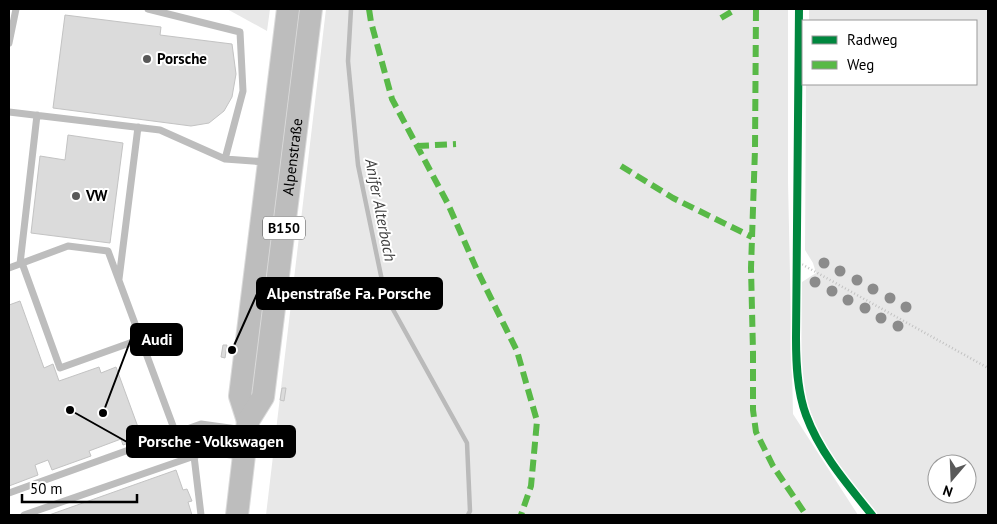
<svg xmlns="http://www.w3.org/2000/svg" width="997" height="524" font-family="'PT Sans',sans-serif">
<rect width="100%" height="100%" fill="#fff"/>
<!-- green -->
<path fill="#e8e8e8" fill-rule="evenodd" d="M227,9H270L267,31Z
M326,9H788V182L793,414L858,515H266Z
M809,9H988V515H877C853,484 826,455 812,418C795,375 801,326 802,282L816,273L813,263L805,250L806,84H976V21H809ZM937,464H967V494H937Z"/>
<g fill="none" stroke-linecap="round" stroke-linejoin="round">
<!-- stream -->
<path stroke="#bababa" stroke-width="4.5" d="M351,9L348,61L358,165L385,295L467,443L470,511L468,515"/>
</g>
<!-- building -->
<path fill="#dbdbdb" stroke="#c3c3c3" d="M65,15L161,27L160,35L232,44L236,74L232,97L224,111L209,123L191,126L53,108Z
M68,135L123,143L110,243L31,233L40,156L65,160Z
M20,301L44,368L53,364L59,381L99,367L101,373L116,367L142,438L123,445L121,439L89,451L91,456L52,470L48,460L35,465L38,475L9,486V305Z
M223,345H227L225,358L221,357Z
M282,388H286L284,401L280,400Z
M176,470L183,490L187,489L192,501L188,502L192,515H49Z"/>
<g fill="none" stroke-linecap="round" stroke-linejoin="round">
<defs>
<g id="primary">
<path d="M248,421L240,396L288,9"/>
<path id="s1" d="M237,515L248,421L263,397L311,9"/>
</g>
</defs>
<!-- primary casing -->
<use href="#primary" stroke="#dbdbdb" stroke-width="24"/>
<!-- path -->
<path stroke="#c2c2c2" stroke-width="2.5" stroke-dasharray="1 2.5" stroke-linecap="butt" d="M796,261L988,368"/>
<!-- service -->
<path stroke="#bdbdbd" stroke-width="7" d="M148,9L240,32L243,91L225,159
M9,43L16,9
M9,112L160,130L225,159L266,162
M22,263L60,368L141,339
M20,264L37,115
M9,268L68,246L108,251L176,434
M119,279L138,127
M194,456L201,515
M9,493L201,424L244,430
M24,515L206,452L240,456"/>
<!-- primary -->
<use href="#primary" stroke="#bdbdbd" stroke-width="22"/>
<!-- quiet -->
<path stroke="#58b947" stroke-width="6" stroke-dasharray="12 6" stroke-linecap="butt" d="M369,9L371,22L392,99L448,204L477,270L517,351L537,421L531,486L521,515
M756,9L755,149L751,268L753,352V410L756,432L773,466L806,515
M721,18L736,9
M417,146L456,144
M621,166L673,198L752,237"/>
<defs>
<path id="cycleway" d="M799,9L796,338C796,363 797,391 806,415C820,453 847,484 872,515"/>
</defs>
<!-- cycleway casing -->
<use href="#cycleway" stroke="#fff" stroke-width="11"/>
<!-- cycleway -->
<use href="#cycleway" stroke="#00873e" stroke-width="8"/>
</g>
<!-- trees -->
<g fill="#8b8b8b">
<circle cx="824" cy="263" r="5.5"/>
<circle cx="840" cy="271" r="5.5"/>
<circle cx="857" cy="280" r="5.5"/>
<circle cx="815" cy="282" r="5.5"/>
<circle cx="873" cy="289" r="5.5"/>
<circle cx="832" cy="291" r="5.5"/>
<circle cx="890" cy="298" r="5.5"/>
<circle cx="848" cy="300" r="5.5"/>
<circle cx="906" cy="307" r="5.5"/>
<circle cx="865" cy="308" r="5.5"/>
<circle cx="881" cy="318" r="5.5"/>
<circle cx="898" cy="326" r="5.5"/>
</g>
<!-- markers -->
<g fill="#595959" stroke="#fff" stroke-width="2">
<circle cx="147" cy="59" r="5"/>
<circle cx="76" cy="196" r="5"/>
</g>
<g text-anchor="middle" stroke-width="4" stroke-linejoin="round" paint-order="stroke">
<!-- shield labels -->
<rect fill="#fff" stroke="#4c4c4c" stroke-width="1" x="263" y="216.5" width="42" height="23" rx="4"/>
<g font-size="14" font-weight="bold" fill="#000">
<text x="284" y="233">B150</text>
</g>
<!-- poi labels -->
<g font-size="15" font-weight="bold" fill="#000" stroke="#fff" text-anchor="start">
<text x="157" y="64">Porsche</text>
<text x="86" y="201">VW</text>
</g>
<!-- street labels -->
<g font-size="15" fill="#000" stroke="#fff">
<text dy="5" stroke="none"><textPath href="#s1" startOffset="365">Alpenstraße</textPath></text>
</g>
<!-- water labels -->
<g font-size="16" font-style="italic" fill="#3d3d3d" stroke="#fff">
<text transform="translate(381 210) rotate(79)" y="6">Anifer Alterbach</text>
</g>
</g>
<!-- callouts -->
<path fill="none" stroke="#000" stroke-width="2" d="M232 350L257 294M103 413L131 339M70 410L127 442"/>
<g fill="#000" stroke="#fff" stroke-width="2">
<circle cx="232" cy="350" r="5"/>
<circle cx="103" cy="413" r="5"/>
<circle cx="70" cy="410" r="5"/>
</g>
<g fill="#000" stroke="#000" stroke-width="2">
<rect x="257" y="278" width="185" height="31" rx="5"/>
<rect x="131" y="324" width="51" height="31" rx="5"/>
<rect x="127" y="426" width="168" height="31" rx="5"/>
</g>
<g font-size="16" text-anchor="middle" font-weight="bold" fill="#fff">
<text x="349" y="299">Alpenstraße Fa. Porsche</text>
<text x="157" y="345">Audi</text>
<text x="211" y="447">Porsche - Volkswagen</text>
</g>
<!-- border -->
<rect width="997" height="524" fill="none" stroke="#000000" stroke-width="20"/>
<!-- legend -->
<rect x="802" y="20" width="175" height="65" fill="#ffffff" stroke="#999999"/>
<rect x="812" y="36" width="25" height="8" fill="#00873e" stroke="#999999"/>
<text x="847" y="45" font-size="15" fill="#000000">Radweg</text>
<rect x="812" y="61" width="25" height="8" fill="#58b947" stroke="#999999"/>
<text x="847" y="70" font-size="15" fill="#000000">Weg</text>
<!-- north arrow -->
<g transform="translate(952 479) rotate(199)"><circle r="24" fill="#ffffff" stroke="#999999"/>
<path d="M0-4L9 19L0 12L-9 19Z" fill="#595959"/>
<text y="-8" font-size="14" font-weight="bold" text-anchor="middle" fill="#000000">N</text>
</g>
<!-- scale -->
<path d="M22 494v8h115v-8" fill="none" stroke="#000000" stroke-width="2.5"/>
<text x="30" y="494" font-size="15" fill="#000000" stroke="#ffffff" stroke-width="4" paint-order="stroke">50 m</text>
</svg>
